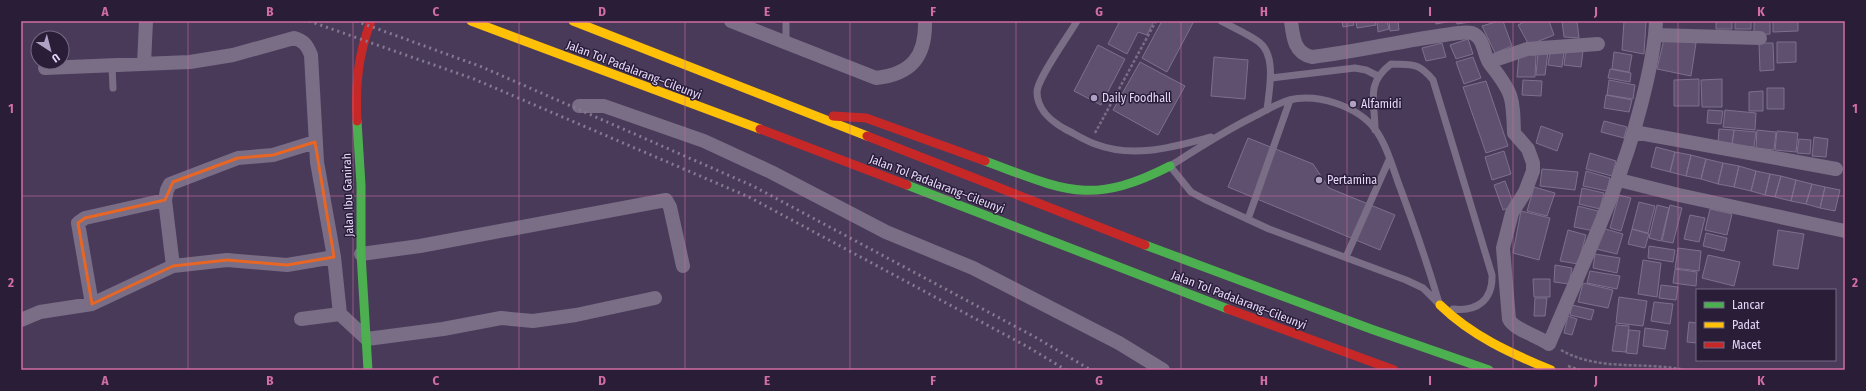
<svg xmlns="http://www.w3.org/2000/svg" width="1866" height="391" font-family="'Fira Sans Condensed',sans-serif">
<rect width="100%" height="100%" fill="#493a5a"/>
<!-- building -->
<path fill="#5f5070" stroke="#7d708c" d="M1115,21H1154L1147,35L1138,32L1127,54L1108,44L1119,23Z
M1162,21H1194L1167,72L1142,58Z
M1342,21H1353L1354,25L1343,27Z
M1356,21H1375L1376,25L1357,28Z
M1377,21H1387L1389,29L1378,32Z
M1389,21H1398L1399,30L1390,31Z
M1435,21H1452L1436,24Z
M1456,21H1470V22L1457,24Z
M1499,21H1503L1512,46L1495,53L1482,26Z
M1526,21H1549L1554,35L1529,45L1518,25Z
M1562,21H1577L1579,38L1564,37Z
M1624,21H1646L1644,54L1622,50Z
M1716,21H1732V29H1716Z
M1735,21H1751V29H1735Z
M1754,21H1770V34L1754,35Z
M1773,21H1798V31L1773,32Z
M1468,39L1473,54L1456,59L1450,45Z
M1664,39L1696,43L1691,76L1657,69Z
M1777,42H1796V62L1777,63Z
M1442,43L1446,57L1426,61L1422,48Z
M1759,43H1773L1774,70L1760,71Z
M1098,45L1125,59L1101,105L1074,91Z
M1566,49L1583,51L1581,67L1564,65Z
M1548,52L1545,75H1536L1538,53Z
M1550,52H1564L1562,67L1548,65Z
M1614,52L1632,55L1629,72L1612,69Z
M1519,54L1536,55L1535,77H1517Z
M1214,57L1248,60L1245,99L1211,96Z
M1473,57L1481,78L1464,84L1456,62Z
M1140,62L1185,86L1158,135L1113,110Z
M1610,69L1631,73L1630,82L1608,78Z
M1699,79V106H1674V80Z
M1722,79V107H1702L1701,80Z
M1523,80L1542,81L1541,96L1522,95Z
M1609,80L1635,85L1633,99L1607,95Z
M1486,81L1508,146L1486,153L1463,87Z
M1767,88H1784V109H1767Z
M1763,91V111H1749V92Z
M1606,95L1632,100L1629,112L1604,108Z
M1708,110L1723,111L1721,124L1707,123Z
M1725,110L1756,113L1755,130L1723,127Z
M1604,121L1627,127L1624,138L1601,132Z
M1541,126L1563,134L1557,151L1536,143Z
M1719,129L1734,130L1732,144L1718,143Z
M1734,130L1756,132L1754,147L1732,145Z
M1757,130L1776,132L1774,150L1756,148Z
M1777,131L1798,133L1796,152L1775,150Z
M1814,137L1828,139L1826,157L1812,156Z
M1248,138L1313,164L1329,188L1395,215L1380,250L1228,187Z
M1799,139L1811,140L1810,154L1797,153Z
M1656,147L1675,152L1670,172L1651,167Z
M1504,151L1511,174L1492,180L1485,157Z
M1675,152L1691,155L1686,176L1670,172Z
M1590,153L1616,161L1612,176L1586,169Z
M1691,155L1706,159L1701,179L1686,176Z
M1706,159L1723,163L1718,184L1701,179Z
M1723,163L1739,166L1734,187L1718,184Z
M1739,166L1756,171L1751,191L1734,187Z
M1542,169L1578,172L1575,190L1540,186Z
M1586,171L1610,178L1607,191L1583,186Z
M1756,171L1770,174L1765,195L1751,191Z
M1770,174L1781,176L1775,197L1765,195Z
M1781,176L1796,180L1791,201L1775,197Z
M1796,180L1812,184L1806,204L1791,201Z
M1505,181L1512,200L1508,208L1503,210L1494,185Z
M1812,184L1825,187L1820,208L1806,204Z
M1534,187L1555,193L1547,216L1527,211Z
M1825,187L1840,190L1835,211L1820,208Z
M1582,188L1604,193L1600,209L1579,204Z
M1619,195L1631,198L1621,231L1610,228Z
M1639,202L1655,206L1648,233L1632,229Z
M1657,205L1669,208L1661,241L1649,238Z
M1670,205L1682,208L1673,243L1662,241Z
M1578,206L1598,211L1594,231L1574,227Z
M1710,209L1732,214L1727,235L1705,230Z
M1521,211L1550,218L1539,260L1513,253Z
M1690,215L1705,218L1699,242L1684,239Z
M1602,228L1623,234L1617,254L1596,249Z
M1632,229L1649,234L1645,248L1628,244Z
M1568,230L1586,235L1578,264L1560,261Z
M1778,230L1804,234L1798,269L1773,265Z
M1706,233L1727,238L1724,251L1703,246Z
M1649,246L1675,250L1673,262L1648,258Z
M1678,248L1701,251L1699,271L1675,268Z
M1595,254L1620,258L1617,273L1593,268Z
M1708,255L1740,262L1734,286L1702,278Z
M1643,260L1661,263L1657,297L1638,294Z
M1555,265L1572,268L1569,284L1554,282Z
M1675,269L1697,272L1696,286L1673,283Z
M1590,271L1620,276L1617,289L1587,283Z
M1533,279H1550V297H1534Z
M1583,283L1613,290L1608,308L1578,302Z
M1661,285L1678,287L1676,300L1659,298Z
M1619,297L1647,301L1643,326L1616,323Z
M1535,298H1547L1545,316H1534Z
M1654,302L1673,304L1670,324L1651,321Z
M1572,305L1594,310L1591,320L1570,315Z
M1568,316L1577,319L1572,335L1564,333Z
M1689,322L1697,323V343L1687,342Z
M1616,325L1629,326L1626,352L1612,351Z
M1645,328L1668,331L1665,349L1643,346Z
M1629,330L1640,331L1637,354L1626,353Z"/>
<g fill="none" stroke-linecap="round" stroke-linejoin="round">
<!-- path -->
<path stroke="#786e84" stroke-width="2.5" stroke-dasharray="3 2" stroke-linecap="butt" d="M1095,133L1156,21
M1561,350C1599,372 1644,361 1685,370
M1568,366L1580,370"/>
<!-- lane -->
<path stroke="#796e86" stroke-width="7" d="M786,21V43
M1077,21C1069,35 1037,79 1037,92C1037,110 1051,121 1065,129C1075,134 1084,140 1095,144C1134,159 1173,147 1211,137
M1221,21C1234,28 1248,34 1259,42C1277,56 1269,90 1267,110
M112,66L113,88
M1271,78L1355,68L1366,70L1378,76
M1375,130C1375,101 1365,84 1391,64C1413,65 1418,62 1433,80L1492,275C1493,300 1477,312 1453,309
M1248,219L1290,100
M1346,257L1389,160
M1439,304L1423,288L1406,280L1269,229L1204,199L1191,192L1170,166C1197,149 1223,132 1251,118C1263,112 1276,104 1289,100C1317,93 1357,106 1375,129C1386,144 1392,165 1398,182C1413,222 1427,262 1439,303"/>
<!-- street -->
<path stroke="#796e86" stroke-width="14" d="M731,21L876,78C912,74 926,56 925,21
M1291,21C1293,37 1294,53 1312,57C1356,52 1400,41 1445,35C1452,34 1464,31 1472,33C1485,38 1483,55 1490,64C1513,93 1513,97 1514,133L1528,149L1533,163V171L1525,192L1512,213L1503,248L1509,319C1513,329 1538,336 1549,344C1582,265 1620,188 1641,105C1648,78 1655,49 1656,21
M1655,35L1760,38
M1489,62L1527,49L1598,44
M144,64L146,21
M45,68L190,62L233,55L294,38C304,41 307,45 311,55L317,162L334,257L340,314
M579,106H604L704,141L771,172L886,232L973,268L1119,343L1163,370
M1634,132L1836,169
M315,142L273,155L238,158L170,184L167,190L165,200L173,266L227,260L287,265L334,257
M1619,180L1679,195L1845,231
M361,254L420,246L666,200L670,207L683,266
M92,304L78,223L85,218L165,200
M301,319L340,314L367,339L443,329L501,318L533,321L576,315L655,298
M21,320L40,312L92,304L173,266"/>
<!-- fast -->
<path stroke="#4caf50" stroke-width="9" d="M357,121L361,185V254L368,370
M985,161C1064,190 1090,207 1170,166
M907,185L1228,309
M1145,245L1371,329L1489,370"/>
<!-- slow -->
<path stroke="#ffc107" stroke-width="9" d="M471,21L760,129
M573,21L867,136
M1440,305C1472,336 1510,353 1551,370"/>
<!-- jam -->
<path stroke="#c62828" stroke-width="9" d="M833,116L866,118L985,161
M357,121C355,85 358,55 371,21
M760,129L907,185
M867,136L1145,245
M1228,309L1394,370"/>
<!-- rail -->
<path stroke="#847b90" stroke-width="3" stroke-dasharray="2 4" stroke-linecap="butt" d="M309,21L474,79L749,197L1028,347L1066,370
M356,21L482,67L753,186L1035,337L1091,370"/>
</g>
<!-- marked area -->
<path fill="none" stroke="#e86624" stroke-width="3" stroke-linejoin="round" d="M315,142L334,257L287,265L227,260L173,266L92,304L78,223L85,218L165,200L173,182L238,158L273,155Z"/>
<!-- grid -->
<path fill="none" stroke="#d26ea3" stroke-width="1" stroke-opacity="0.55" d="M188,21V370M353,21V370M519,21V370M685,21V370M850,21V370M1016,21V370M1181,21V370M1347,21V370M1513,21V370M1678,21V370M21,196H1845"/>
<!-- markers -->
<g fill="#afa1c3" stroke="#291d37" stroke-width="1.5">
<circle cx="1094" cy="98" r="4"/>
<circle cx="1353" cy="104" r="4"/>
<circle cx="1319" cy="180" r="4"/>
</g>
<g text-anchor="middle" stroke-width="3" stroke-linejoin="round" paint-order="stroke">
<!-- street labels -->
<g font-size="12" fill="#e6d8fb" stroke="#291d37">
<text transform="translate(634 70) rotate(21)" y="4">Jalan Tol Padalarang–Cileunyi</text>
<text transform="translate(937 184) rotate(21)" y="4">Jalan Tol Padalarang–Cileunyi</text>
<text transform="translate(348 195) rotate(-92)" y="4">Jalan Ibu Ganirah</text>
<text transform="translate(1239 300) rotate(21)" y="4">Jalan Tol Padalarang–Cileunyi</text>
</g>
<!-- poi labels -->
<g font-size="12" fill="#e6d8fb" stroke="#291d37" text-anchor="start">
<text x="1102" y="102">Daily Foodhall</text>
<text x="1361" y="108">Alfamidi</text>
<text x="1327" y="184">Pertamina</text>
</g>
</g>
<!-- border -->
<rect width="1866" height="391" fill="none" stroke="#291d37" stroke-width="44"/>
<!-- legend -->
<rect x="1696" y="289" width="140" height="72" fill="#291d37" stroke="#756885"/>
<rect x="1704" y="302" width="20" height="6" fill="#4caf50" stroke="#756885"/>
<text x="1732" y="309" font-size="12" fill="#e6d8fb">Lancar</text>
<rect x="1704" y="322" width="20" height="6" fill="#ffc107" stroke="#756885"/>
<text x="1732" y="329" font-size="12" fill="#e6d8fb">Padat</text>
<rect x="1704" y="342" width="20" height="6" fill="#c62828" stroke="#756885"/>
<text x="1732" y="349" font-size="12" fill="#e6d8fb">Macet</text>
<!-- north arrow -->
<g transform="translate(50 50) rotate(144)"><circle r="19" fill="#291d37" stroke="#756885"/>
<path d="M0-3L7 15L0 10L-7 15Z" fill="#afa1c3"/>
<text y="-6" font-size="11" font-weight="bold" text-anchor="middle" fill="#e6d8fb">U</text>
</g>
<rect x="22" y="22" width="1822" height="347" fill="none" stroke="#d26ea3" stroke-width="1.5"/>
<g font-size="13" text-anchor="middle" font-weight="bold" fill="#d26ea3">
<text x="105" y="16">A</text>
<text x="270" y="16">B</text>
<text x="436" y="16">C</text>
<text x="602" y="16">D</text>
<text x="767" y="16">E</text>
<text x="933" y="16">F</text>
<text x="1099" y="16">G</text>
<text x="1264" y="16">H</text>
<text x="1430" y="16">I</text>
<text x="1596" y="16">J</text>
<text x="1761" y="16">K</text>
<text x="11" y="113">1</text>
<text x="1855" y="113">1</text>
<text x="11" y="287">2</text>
<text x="1855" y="287">2</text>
<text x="105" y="385">A</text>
<text x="270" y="385">B</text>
<text x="436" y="385">C</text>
<text x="602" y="385">D</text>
<text x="767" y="385">E</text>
<text x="933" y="385">F</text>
<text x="1099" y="385">G</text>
<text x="1264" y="385">H</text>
<text x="1430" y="385">I</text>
<text x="1596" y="385">J</text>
<text x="1761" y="385">K</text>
</g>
</svg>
